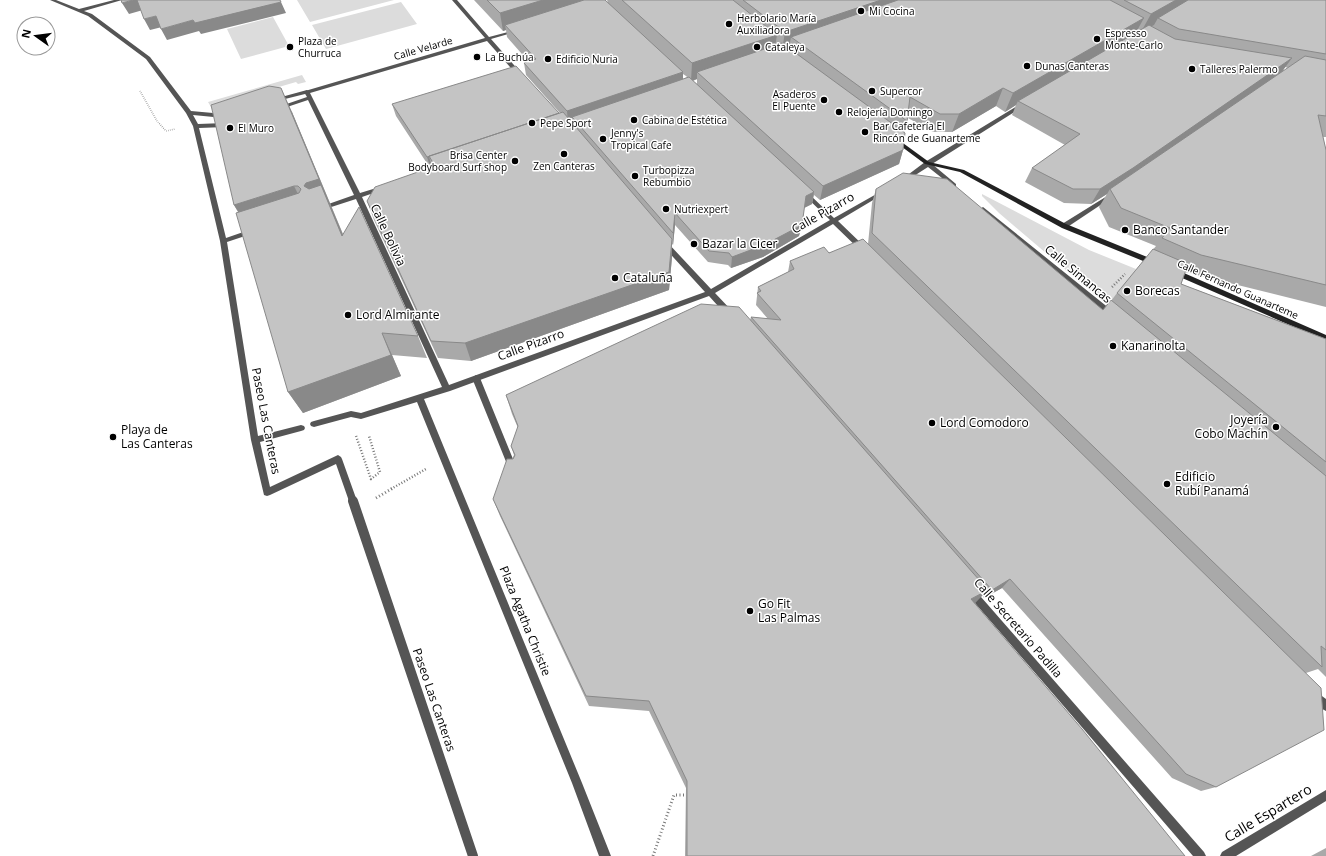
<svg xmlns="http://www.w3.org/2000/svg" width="1326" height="856" font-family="'Open Sans',sans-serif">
<rect width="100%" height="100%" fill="#fff"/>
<!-- green -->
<path fill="#dcdcdc" d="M297,0H394L310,22Z
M401,2L417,24L326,49L312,25Z
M273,17L289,46L241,59L227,29Z
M302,75L306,82L298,84L296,82L211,107L208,102Z
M982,194L1089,250L1136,269L1129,280L1134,328L999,213L982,196Z"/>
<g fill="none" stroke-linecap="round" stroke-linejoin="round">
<!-- path-far2 -->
<path stroke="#777" stroke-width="1.5" stroke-dasharray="0.5 1.5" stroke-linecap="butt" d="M140,91L157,121L166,131L175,129"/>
<!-- path-far1 -->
<path stroke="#777" stroke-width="2.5" stroke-dasharray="1 2" stroke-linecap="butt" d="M1112,287L1125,274
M356,436L371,479L380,472L369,436
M391,489L426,469"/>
<!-- path -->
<path stroke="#777" stroke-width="3" stroke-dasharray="1 2.5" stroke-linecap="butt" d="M376,498L393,488
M653,856L674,795H689"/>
<!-- lane -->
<path fill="#555" fill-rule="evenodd" d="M307,90L310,92L309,93L277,101L274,99Z
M476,375L480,378L517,469L516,472L513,473L510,472L509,469L472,378Z"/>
<!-- street -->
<path fill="#555" fill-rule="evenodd" d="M50,0H56L79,9L114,0H122L84,11L92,14L150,57L191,111L224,114L227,116L224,118L193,115L198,124L225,123L228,125L225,127L199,128L226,238L252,229L255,231L254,233L227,242L258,436L301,425L304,426L305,428L304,430L301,431L260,442L270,487L338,455L341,457L342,459L357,501L356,504L353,505L350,504L336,464L270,495L267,496L264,495L251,440L220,241L193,126L186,113L146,59L88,16Z
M452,0H457L489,37L519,29V31L491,39L521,73V75H517L487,41L310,93L360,193L383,186L386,188L385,189L362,197L449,385L705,292L663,246V242H667L711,289L830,220L803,194V192H807L834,218L880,192L882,191L885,193L838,221L865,247V251H861L833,224L715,293L733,312L734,314L733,316H727L709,296L450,391L424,399L582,783L611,856H599L572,783L417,402L361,419L351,417L314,427L311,426L310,424L311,422L314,421L351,411L361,413L442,387L356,199L322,210L319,208L320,207L354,195L308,100L278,110L275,108L307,97L304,92L305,91L485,38Z
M1022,103L1025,105L1024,106L932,164L956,184V186H952L928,167L906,181L904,182L901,180L925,162Z
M1112,193L1114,194V196L1066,228H1062V224Z
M983,207L1115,313L1116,315L1115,317H1109L981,210L980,209Z
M971,588L974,589L1204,852L1206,856H1193L968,595L966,592L968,589Z
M1315,691L1326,699V711C1320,708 1313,702 1310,696L1311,692Z
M1326,790V801L1236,856H1220L1222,852Z"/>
<!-- secondary -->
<path fill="#222" fill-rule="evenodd" d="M896,138L929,162L964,170L1066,224L1157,261L1158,263L1155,265H1153L1062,228L960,172L925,164L894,141V139Z
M1173,270H1177L1326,335V341L1173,274L1172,272Z"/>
<!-- street-bridge -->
<path stroke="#555" stroke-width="10" d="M353,501L473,856"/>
</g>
<!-- wall -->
<path fill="#a9a9a9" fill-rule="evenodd" d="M474,0H605L608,2L607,0H1326V137H1323L1326,150V307L1185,272L1181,284L1326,339V677L1318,669L1306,673L1216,787L1201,791L1172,778L1002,588L984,598L982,595L974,604L1185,856H685L686,788L649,711L589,706L500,516L493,499L514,455L511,446L518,428L512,414L506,395L750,320L751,317L768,319L756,305L758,287L788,272L790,261L868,244L872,203L876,189L1103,310L1111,301L1117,293L1156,246L1109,227L1099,207L1107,194L1091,204L1064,203L1025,182L1032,168L1065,145L1012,115L1016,105L1005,112L996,106L952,132H933L908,118L907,121L904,133L903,150L899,164L820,200L814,195L812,204L804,208L799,236L763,257L731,268L728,265L708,262L675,225L673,245L672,244V257L669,290L471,361L438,358L374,220L367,201L430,168L396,116L392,104L560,113L526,75L524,63L529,62L507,37L506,30L503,31ZM1285,67L1288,68L1282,72ZM683,74L686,76L687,77L683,79ZM697,79V84L693,81Z
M292,112L343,234L418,336L427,358L392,355L401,376L303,413L288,392L238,212L234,205Z
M1326,848V856H1311Z"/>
<!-- shaded-wall -->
<path fill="#898989" d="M133,0H138L143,10L129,14L122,3Z
M543,0H595L505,25L506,30L503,31L500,13Z
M881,0H929L791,37L789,48L782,50L785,32Z
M1176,0H1197L1158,18L1154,25L1141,32L1151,14Z
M281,2L286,13L201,34L199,31L167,40L161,29L193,20Z
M156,16L162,27L150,30L144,19Z
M1144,18L1134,36L1018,101L1016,105L1005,112L1013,93Z
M777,35L774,53L697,72V79L691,81L692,63Z
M1292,58L1281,73L1110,189L1107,194L1091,204L1100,189Z
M683,72V84L572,117L573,122L568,123L567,111Z
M281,88L292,112L353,259L304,186Z
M1003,88L996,106L952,132L959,114Z
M903,150L899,164L820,200L823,186Z
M429,156L432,168L431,169L427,157Z
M294,186L306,210L249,229L234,205Z
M814,192L812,204L804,208L806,196Z
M675,213V225L673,245V233Z
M802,225L799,236L763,257L731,268L732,257Z
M672,239V257L669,290L471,361L465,343Z
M382,333L392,355L401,376L303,413L288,392Z
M1010,579L1002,588L984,598L992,590Z
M988,590L974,604L971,599Z"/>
<!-- building -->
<path fill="#c4c4c4" stroke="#898989" d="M121,0H133L122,3Z
M137,0H280L281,2L195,23L193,20L161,29L156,16L144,19Z
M487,0H543L500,13Z
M584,0H605L683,72L567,111L524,63L536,59L505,25Z
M622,0H733L777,35L692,63Z
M743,0H881L785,32Z
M898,0H1110L1144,18L1013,93L1003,88L959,114H940L910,97L907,121L791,37Z
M1124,0H1176L1151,14Z
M1188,0H1326V54L1179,29L1158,18Z
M1149,25L1175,39L1292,58L1133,168L1100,189H1073L1032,168L1080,134L1018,101Z
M782,43L905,133L903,150L823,186L697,72Z
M1305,56L1326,60V116L1318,115L1326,150V285L1201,255L1162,238L1170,228L1121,208L1110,189Z
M516,66L559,113L427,157L392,104Z
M689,77L814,192L806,196L802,225L764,245L732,257L729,253L709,251L675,213L673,233L572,117Z
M269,86L281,88L319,179L306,183L304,186L309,189L321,185L342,236L359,207L418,336L382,333L391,355L288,392L236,213L299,193L301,189L298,186H294L234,205L211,105Z
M563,112L672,239L669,272L465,343L431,341L367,201L375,187L435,166L429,156Z
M903,173L947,179L1103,310L1111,300L1326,476V650L1321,646L1322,667L872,233L876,189Z
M863,239L1321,688L1324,730L1216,787L1186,774L1010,579L992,590L751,317L781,320L757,293L761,291L758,287L794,269L790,261L824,247L829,253Z
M1153,249L1188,264L1181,284L1326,339V462L1117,293Z
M701,304L739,307L988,590L971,599L1082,729L1185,856H687V781L649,701L586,696L493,499L507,459H513L515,455L511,446L518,426L506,395Z"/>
<!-- markers -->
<g fill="#000" stroke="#fff" stroke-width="1.5">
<circle cx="861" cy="11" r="4"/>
<circle cx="729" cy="24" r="4"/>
<circle cx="1097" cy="39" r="4"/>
<circle cx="290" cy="47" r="4"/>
<circle cx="757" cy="47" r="4"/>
<circle cx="477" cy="57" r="4"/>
<circle cx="548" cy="59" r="4"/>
<circle cx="1027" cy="66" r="4"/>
<circle cx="1192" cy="69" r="4"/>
<circle cx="872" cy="91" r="4"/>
<circle cx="824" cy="100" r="4"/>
<circle cx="839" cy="112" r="4"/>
<circle cx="634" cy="120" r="4"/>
<circle cx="532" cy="123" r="4"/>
<circle cx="230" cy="128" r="4"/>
<circle cx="865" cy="132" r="4"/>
<circle cx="603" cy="139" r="4"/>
<circle cx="564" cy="154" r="4"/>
<circle cx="515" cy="161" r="4"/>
<circle cx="635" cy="176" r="4"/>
<circle cx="666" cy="209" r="4"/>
<circle cx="1125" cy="230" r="4"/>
<circle cx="694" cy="244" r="4"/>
<circle cx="615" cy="278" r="4"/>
<circle cx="1127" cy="291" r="4"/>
<circle cx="348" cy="315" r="4"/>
<circle cx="1113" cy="346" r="4"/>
<circle cx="932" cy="423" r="4"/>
<circle cx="1276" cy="427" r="4"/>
<circle cx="113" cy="437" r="4"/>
<circle cx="1167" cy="484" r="4"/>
<circle cx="750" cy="611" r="4"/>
</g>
<g text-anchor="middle" stroke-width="3" stroke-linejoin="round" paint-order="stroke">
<!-- far-poi labels -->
<g font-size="10" fill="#000" stroke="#fff" text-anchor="start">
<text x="869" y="15">Mi Cocina</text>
<text x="737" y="22">Herbolario María<tspan x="737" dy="12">Auxiliadora</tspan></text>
<text x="1105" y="37">Espresso<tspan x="1105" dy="12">Monte-Carlo</tspan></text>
<text x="298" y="45">Plaza de<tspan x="298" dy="12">Churruca</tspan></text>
<text x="765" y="51">Cataleya</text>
<text x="485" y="61">La Buchúa</text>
<text x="556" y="63">Edificio Nuria</text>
<text x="1035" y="70">Dunas Canteras</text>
<text x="1200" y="73">Talleres Palermo</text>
<text x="880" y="95">Supercor</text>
<text x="816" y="98" text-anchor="end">Asaderos<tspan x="816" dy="12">El Puente</tspan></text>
<text x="847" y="116">Relojería Domingo</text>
<text x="642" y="124">Cabina de Estética</text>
<text x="540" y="127">Pepe Sport</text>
<text x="873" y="130">Bar Cafetería El<tspan x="873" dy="12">Rincón de Guanarteme</tspan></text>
<text x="238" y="132">El Muro</text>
<text x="611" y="137">Jenny's<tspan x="611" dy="12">Tropical Cafe</tspan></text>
<text x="507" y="159" text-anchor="end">Brisa Center<tspan x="507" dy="12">Bodyboard Surf shop</tspan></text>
<text x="564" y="170" text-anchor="middle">Zen Canteras</text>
<text x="643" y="174">Turbopizza<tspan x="643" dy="12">Rebumbio</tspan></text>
<text x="674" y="213">Nutriexpert</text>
</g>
<!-- far-street labels -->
<g font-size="10" fill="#000" stroke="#fff">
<text transform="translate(423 48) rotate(-16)" y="4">Calle Velarde</text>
<text transform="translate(1238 289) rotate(24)" y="4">Calle Fernando Guanarteme</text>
</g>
<!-- street labels -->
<g font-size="12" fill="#000" stroke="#fff">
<text transform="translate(823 213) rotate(-30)" y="4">Calle Pizarro</text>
<text transform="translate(388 235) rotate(65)" y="4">Calle Bolivia</text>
<text transform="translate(1078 274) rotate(40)" y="4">Calle Simancas</text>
<text transform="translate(531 345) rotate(-20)" y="4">Calle Pizarro</text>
<text transform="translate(266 421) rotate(79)" y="4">Paseo Las Canteras</text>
<text transform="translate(525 621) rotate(68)" y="4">Plaza Agatha Christie</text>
<text transform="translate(1018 628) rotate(49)" y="4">Calle Secretario Padilla</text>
<text transform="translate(434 700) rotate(71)" y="4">Paseo Las Canteras</text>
</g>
<!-- poi labels -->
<g font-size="12" fill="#000" stroke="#fff" text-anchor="start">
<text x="1133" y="234">Banco Santander</text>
<text x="702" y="248">Bazar la Cicer</text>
<text x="623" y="282">Cataluña</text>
<text x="1135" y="295">Borecas</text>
<text x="356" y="319">Lord Almirante</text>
<text x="1121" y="350">Kanarinolta</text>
<text x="1268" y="424" text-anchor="end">Joyería<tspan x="1268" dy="14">Cobo Machín</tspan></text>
<text x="940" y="427">Lord Comodoro</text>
<text x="121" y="434">Playa de<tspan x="121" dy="14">Las Canteras</tspan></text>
<text x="1175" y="481">Edificio<tspan x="1175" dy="14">Rubí Panamá</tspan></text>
<text x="758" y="608">Go Fit<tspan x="758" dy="14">Las Palmas</tspan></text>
</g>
<!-- near-street labels -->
<g font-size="14" fill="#000" stroke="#fff">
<text transform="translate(1268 813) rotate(-31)" y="5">Calle Espartero</text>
</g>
</g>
<!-- north arrow -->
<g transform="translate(36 36) rotate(284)"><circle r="19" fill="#ffffff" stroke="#999999"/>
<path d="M0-3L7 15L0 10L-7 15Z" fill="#000000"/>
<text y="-6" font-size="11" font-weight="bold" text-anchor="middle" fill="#000000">N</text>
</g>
</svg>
